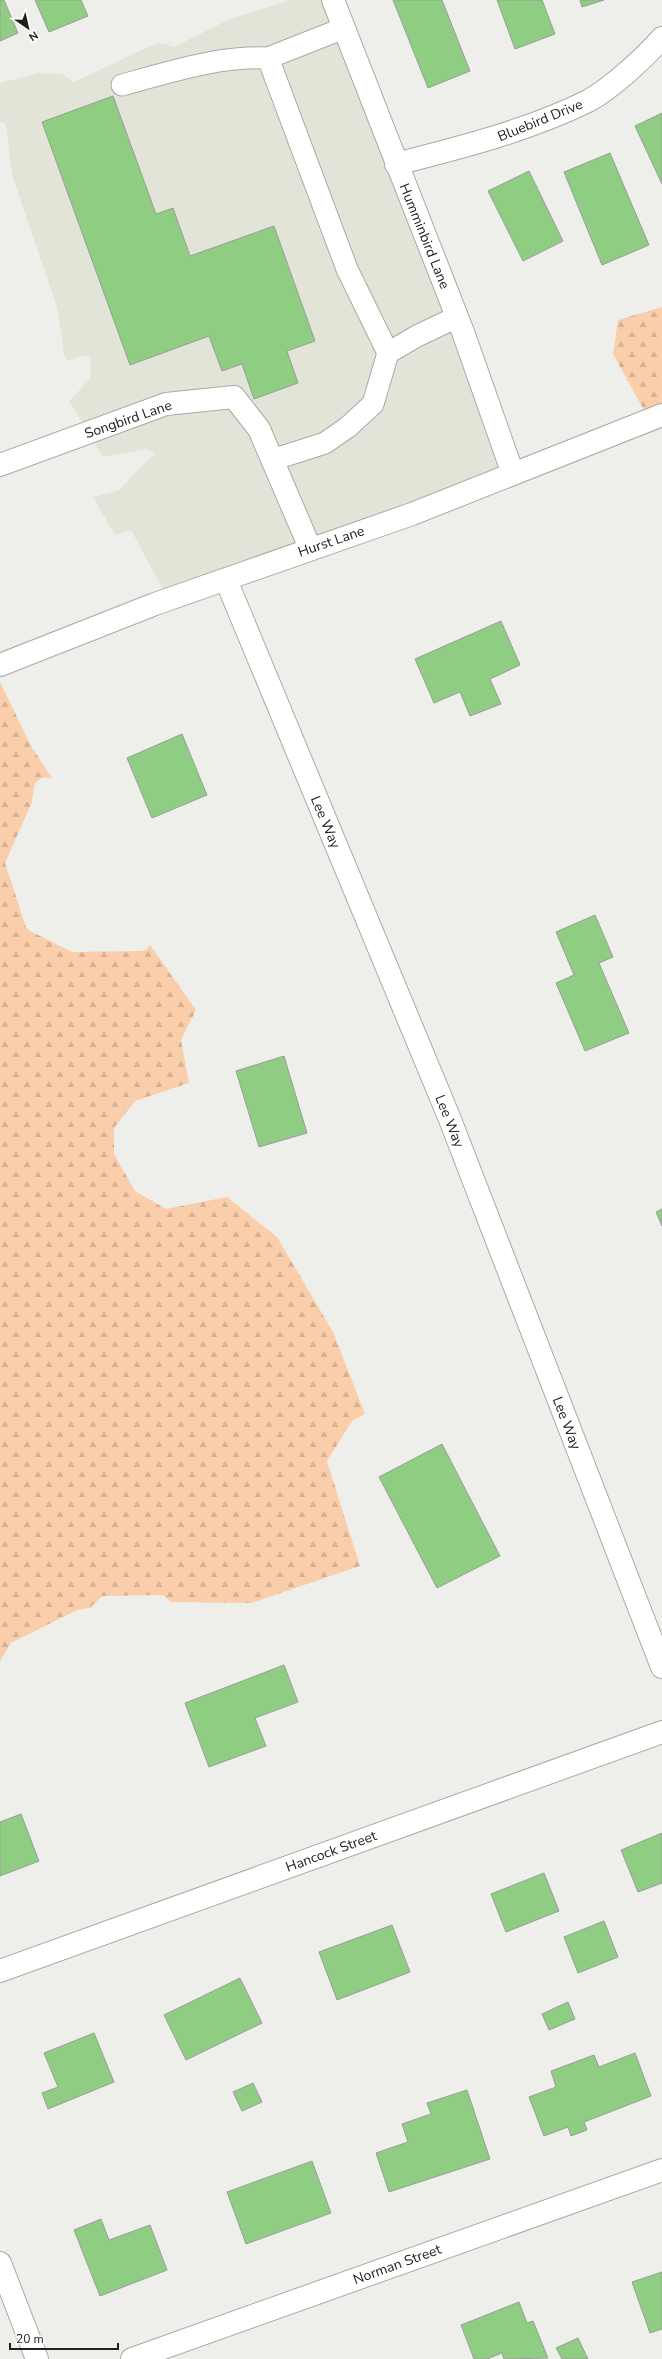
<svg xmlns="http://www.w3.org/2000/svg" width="662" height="2359" font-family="'Nunito Sans',sans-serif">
<defs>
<pattern id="forest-firs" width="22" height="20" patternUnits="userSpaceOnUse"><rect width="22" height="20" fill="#fbceab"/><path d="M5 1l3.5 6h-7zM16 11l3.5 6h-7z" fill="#d7b193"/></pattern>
</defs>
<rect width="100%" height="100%" fill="#eeefeb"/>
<!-- built -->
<path fill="#e2e4d8" d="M291,0H343L518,474L169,601L131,530L115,535L93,497L118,491L155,453L146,449L103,457L69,401L90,379L91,357L82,356L67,361L64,353L57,307L12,175L6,123L0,122V83L38,73L62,74L74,82L159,42L161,45L163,43L174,47L230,19Z"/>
<!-- forest -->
<path fill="url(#forest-firs)" d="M662,307V421H650L613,354L618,320Z
M0,682L31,746L52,778H41L35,783L32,802L5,863L26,927L30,931L72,952L141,951L146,950L150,945L196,1010L181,1040L189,1083L135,1101L114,1128V1154L135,1191L166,1209L227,1197L277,1237L333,1332L365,1414L352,1421L327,1461L360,1566L251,1603L171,1602L163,1595L102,1596L90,1608L77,1610L11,1643L0,1661Z"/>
<!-- building -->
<path fill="#8fcd82" stroke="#9a9d9a" d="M0,0H4L18,33L0,41Z
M35,0H81L88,16L49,32Z
M393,0H442L470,71L428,88Z
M497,0H542L555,34L515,49Z
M580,0H604L582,7Z
M113,96L156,214L173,208L190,256L274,226L315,341L287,351L298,383L254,399L242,364L222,371L209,336L130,365L42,122Z
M662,113V184L635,126Z
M610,153L649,245L602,265L564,172Z
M529,171L563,241L523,261L488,191Z
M501,621L520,665L490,679L501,704L470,716L460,692L434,703L415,659Z
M182,734L207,795L152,818L127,758Z
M595,915L613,957L599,963L629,1033L585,1051L556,983L574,975L556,932Z
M284,1056L307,1133L259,1147L236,1071Z
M662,1209V1226L656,1212Z
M442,1444L500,1556L437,1588L379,1477Z
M284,1665L298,1702L255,1718L266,1746L209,1767L185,1703Z
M21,1814L39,1861L0,1876V1822Z
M662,1833V1883L638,1892L621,1850Z
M544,1873L559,1911L506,1932L491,1894Z
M604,1921L618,1957L578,1973L564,1937Z
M392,1925L410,1972L337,2000L319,1952Z
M240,1978L262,2023L186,2060L164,2015Z
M568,2002L575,2019L549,2030L542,2014Z
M94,2033L114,2082L48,2109L42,2093L58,2087L44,2053Z
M635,2053L651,2096L584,2122L587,2130L571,2136L568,2127L544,2136L529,2097L556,2087L551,2071L594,2055L599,2067Z
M253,2083L262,2102L242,2111L233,2092Z
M467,2090L490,2159L389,2192L376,2153L408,2142L402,2124L431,2114L427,2103Z
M312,2161L331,2213L246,2244L227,2192Z
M101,2219L109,2240L150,2225L167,2270L100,2296L74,2230Z
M662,2272V2329L650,2333L632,2282Z
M519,2302L527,2323L533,2321L548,2358L504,2359L502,2353L487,2359H474L461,2325Z
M578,2338L588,2359H562L556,2348Z"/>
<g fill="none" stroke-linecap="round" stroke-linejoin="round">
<defs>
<path id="lane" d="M344,28L268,58L347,269L388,353
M122,85C170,72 218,56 268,58
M272,460L325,443L348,427L373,404L388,353L417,336L457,317"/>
<path id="street" d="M333,0L463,332L513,474
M396,164C462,147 527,131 588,101C612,88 644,58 662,38
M0,465L166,404L234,397L259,429L310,548
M226,580L449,1117L662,1667
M0,665L155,604L412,514L662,415
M0,1971L662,1732
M0,2263L37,2359
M132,2359L662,2170"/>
</defs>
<!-- lane casing -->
<use href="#lane" stroke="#a9aaa6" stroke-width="23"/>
<!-- street casing -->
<use href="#street" stroke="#a9aaa6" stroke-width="24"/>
<!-- lane -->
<use href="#lane" stroke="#fff" stroke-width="21"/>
<!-- street -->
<use href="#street" stroke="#fff" stroke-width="22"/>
</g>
<g text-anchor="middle" stroke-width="3" stroke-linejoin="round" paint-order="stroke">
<!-- street labels -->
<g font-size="14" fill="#20201f" stroke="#fff">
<text transform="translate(540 120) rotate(-22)" y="5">Bluebird Drive</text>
<text transform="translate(425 236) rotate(68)" y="5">Humminbird Lane</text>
<text transform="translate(128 419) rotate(-19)" y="5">Songbird Lane</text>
<text transform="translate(331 541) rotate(-19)" y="5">Hurst Lane</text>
<text transform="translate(326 822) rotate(67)" y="5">Lee Way</text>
<text transform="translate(450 1121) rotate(68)" y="5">Lee Way</text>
<text transform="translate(567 1423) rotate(69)" y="5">Lee Way</text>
<text transform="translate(331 1851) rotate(-20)" y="5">Hancock Street</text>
<text transform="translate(397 2264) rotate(-20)" y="5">Norman Street</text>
</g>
</g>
<!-- north arrow -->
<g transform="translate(28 28) rotate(146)" stroke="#ffffff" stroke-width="3" paint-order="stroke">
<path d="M0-3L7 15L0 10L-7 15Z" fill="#20201f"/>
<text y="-6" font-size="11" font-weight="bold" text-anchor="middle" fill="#20201f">N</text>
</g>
<!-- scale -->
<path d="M10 2343v6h108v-6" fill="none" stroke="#20201f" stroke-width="2"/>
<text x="16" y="2343" font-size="12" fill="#20201f" stroke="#ffffff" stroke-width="3" paint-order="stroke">20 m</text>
</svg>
